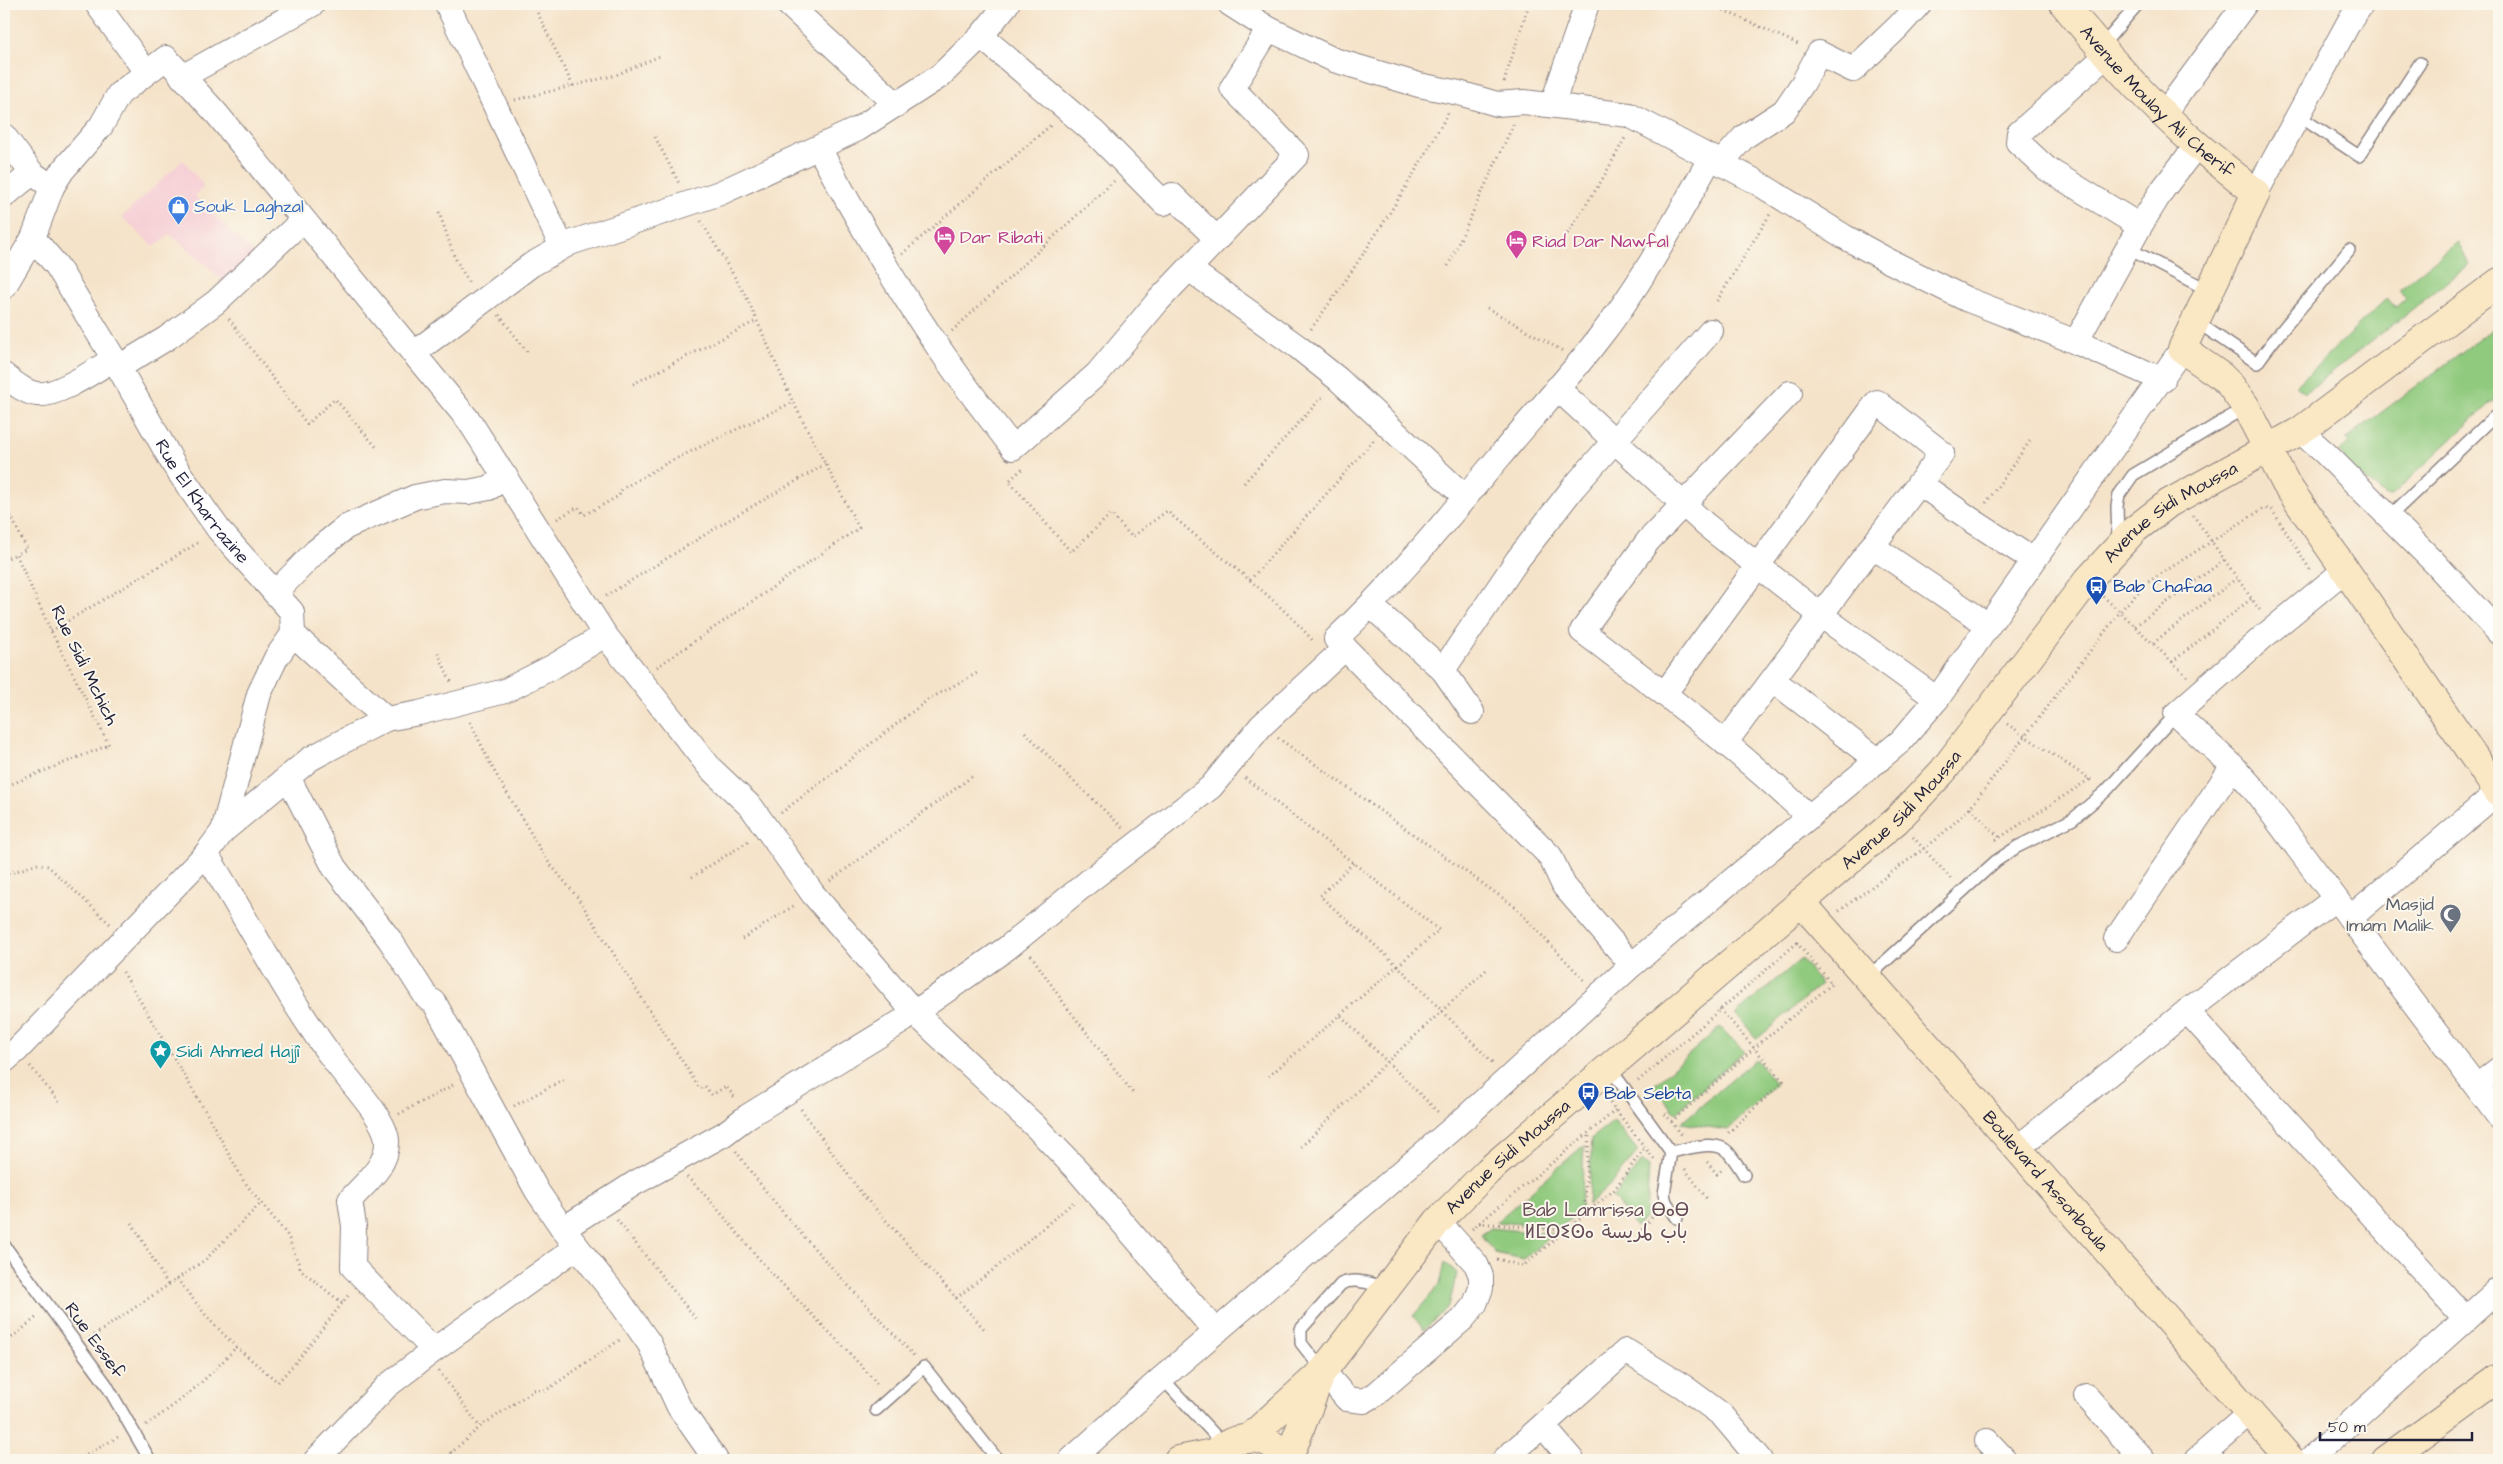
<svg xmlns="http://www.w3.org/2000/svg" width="2503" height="1464" font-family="'Architects Daughter','Playpen Sans Arabic','Noto Sans Tifinagh',sans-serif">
<rect width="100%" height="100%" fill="#fbf7ec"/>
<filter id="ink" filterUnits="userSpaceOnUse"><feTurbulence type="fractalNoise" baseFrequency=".02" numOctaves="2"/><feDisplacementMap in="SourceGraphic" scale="10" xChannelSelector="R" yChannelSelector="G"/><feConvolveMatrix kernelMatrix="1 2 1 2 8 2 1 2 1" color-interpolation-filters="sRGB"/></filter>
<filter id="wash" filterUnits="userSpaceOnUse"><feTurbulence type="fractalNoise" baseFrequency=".0096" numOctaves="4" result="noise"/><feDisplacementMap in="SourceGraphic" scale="20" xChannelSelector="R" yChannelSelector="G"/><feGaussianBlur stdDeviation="1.12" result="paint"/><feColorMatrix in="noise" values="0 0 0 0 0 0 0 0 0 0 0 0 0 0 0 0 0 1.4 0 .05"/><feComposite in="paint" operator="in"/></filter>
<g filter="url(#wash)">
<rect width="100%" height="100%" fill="#f5e3c9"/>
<!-- built -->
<path fill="#f6cfd5" d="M183,160L204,186L195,196L257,257L227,284L170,234L154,247L122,217Z"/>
<!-- green -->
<path fill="#90ca7e" stroke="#59765c" d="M2458,242L2469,265L2305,393L2296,386L2387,298L2396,308L2406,299L2399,289Z
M2499,324V400L2490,403L2391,496H2386L2348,465L2340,452L2349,442L2346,439Z
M1801,959L1821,984L1757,1039L1736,1014Z
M1720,1027L1744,1051L1676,1113L1653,1086Z
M1756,1059L1776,1084L1728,1130L1681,1123Z
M1614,1121L1638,1151L1611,1184L1588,1205L1592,1138Z
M1584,1145L1581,1210L1561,1227L1496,1222Z
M1642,1161L1649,1167L1646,1216L1636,1227L1613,1197Z
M1491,1228L1553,1234L1524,1259L1495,1253L1481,1235Z
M1445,1262L1457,1273L1449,1306L1424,1330L1413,1316L1440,1284Z"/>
</g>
<g filter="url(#ink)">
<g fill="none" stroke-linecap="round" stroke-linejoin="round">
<defs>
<path id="lane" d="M2100,48L2138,4
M2299,116L2359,156L2420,63
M2127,248L2210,291
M2197,322L2257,363C2285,323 2319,288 2349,250
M2389,517L2494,417L2499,415
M2118,542L2117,506L2119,495L2133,475L2246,407
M1867,978L1996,861L2017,847L2073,819L2106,791L2176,714
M1609,1067L1671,1152L1664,1194L1666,1202L1677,1218
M1671,1152C1687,1149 1716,1139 1728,1152C1734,1159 1739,1167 1744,1175
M4,1245L106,1384L150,1460
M1323,1371L1301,1343V1329L1341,1284C1355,1277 1371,1284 1385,1287
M1162,1378L1225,1446
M876,1410L924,1367L998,1460"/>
<g id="street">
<path d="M97,4L146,72"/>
<path d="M447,4L562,247"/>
<path d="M788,4L897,105"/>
<path d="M1230,4L1269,29L1334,60L1419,85L1459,93L1497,104L1524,102L1629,115L1753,180L1845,237L1887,260L1966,299L2076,342L2163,380"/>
<path d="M981,36L1095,133L1164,203L1172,195L1217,239"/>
<path d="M2107,55L2019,133L2018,142L2047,169L2140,226"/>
<path d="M182,77L313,4"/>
<path d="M1552,105L1587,4"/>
<path d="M2164,114L2245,4"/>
<path d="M4,136L32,173L52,187"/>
<path d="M819,148C857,220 898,290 945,357C966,388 990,418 1013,448L1097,374L1158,301L1297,155L1232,88L1269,29"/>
<path d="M1721,163L1744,137L1784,111L1803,83L1819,53L1853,70L1898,27L1919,4"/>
<path d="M2256,193L2349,22L2362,4"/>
<path d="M4,196L32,173"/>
<path d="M33,238L57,266L114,359"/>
<path d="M1189,269L1298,347L1338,379L1465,497"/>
<path d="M4,287L33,238L52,187L62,171L101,126L119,94L166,58L216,113L470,422L605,635L554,666L505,691L419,713L386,719L334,746L310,759L223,831"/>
<path d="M2076,342L2140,226L2163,189L2197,145"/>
<path d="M414,353L531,265L570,243L720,193L858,129L940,76L981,36L1007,4"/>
<path d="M119,367L167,338L216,302L303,220"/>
<path id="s1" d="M4,375C13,382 25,393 37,394C57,397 97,369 114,359L174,465L202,506L219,530L292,612L293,634L386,719"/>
<path d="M1557,388L1706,525L1822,616L1937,699"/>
<path d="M1790,393L1648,541L1582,631C1660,690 1738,749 1809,817"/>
<path d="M2300,431L2325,453L2434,562L2499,633"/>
<path d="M1919,483L1973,521L2033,560"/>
<path d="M1872,546L1988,625"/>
<path d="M2346,569L2262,638L2176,714L2233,766L2253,788L2499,1117"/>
<path d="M275,593L316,551L346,527L415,497L445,491L468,492L489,488L506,477"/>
<path d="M1371,606L1443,670L1472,712"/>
<path d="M605,635L711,769L752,808L813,894L914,1012L1036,1127L1079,1172L1216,1332"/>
<path d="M1443,670L1518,559L1573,488L1711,331"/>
<path d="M1773,680L1878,761"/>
<path d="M1665,693L1877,402L1942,453L1725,743"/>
<path d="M288,777L334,867L390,940L427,998L434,1002L537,1191L563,1229L618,1299L649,1343L679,1407L716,1460"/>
<path d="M206,854C250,923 286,997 336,1063C349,1081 386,1119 387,1141C388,1166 365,1183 350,1200L354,1226L353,1267L434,1350"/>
<path d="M2350,918L2498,792"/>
<path d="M2116,939L2233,766"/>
<path d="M1632,965L1564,886L1550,856L1336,639C1396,582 1447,519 1500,456C1531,418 1565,382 1595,343C1640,287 1676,220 1711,157"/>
<path d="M2187,1011L2465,1318"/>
<path d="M4,1061L17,1050L206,854L223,831L259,694L276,658L293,634"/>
<path d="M2477,1086L2499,1069"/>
<path d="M2016,1149L2187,1011L2335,899"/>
<path d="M563,1229L635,1183L724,1134L748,1116L904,1020L1007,948L1089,881L1211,787L1261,726L1345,648"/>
<path d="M1323,1371L1347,1399L1364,1401L1376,1394L1463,1319L1475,1304L1481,1288V1276L1476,1264L1438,1221"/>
<path d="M2086,1396L2143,1460"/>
<path d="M1543,1426L1572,1460"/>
<path d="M1987,1441L2005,1460"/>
<path d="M316,1460L387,1386L434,1350L577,1247"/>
<path d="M1071,1460L1162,1378L1467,1116L1632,965L1723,888L1901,741L1937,699L2182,349"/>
<path d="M1504,1460L1626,1351L1684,1387L1722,1415L1760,1460"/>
<path d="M2196,1460L2249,1414"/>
<path d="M2309,1460L2499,1289"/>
</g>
<g id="secondary">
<path id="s2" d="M2064,4C2105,54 2148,103 2197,145C2216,161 2237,177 2256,193L2182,349L2221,376L2231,386L2246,407L2286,484L2499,793"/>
<path id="s3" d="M1801,902L2291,1460"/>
<path id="s4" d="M1248,1439L1323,1371L1438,1221L1488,1171L1897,820L1943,771L2087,581L2134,530L2169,503L2300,431L2499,282"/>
<path d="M1178,1460L1214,1453"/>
<path d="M1208,1460C1231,1433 1266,1430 1288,1459"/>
<path d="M1288,1460L1319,1380"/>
<path d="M2386,1460L2499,1378"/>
</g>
</defs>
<!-- lane casing -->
<use href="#lane" stroke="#8c8282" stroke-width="14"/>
<!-- street casing -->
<use href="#street" stroke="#8c8282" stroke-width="26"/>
<!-- secondary casing -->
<use href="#secondary" stroke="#8c8282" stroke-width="30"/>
<!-- path -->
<path stroke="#8c8282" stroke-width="3" stroke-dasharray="1 4" stroke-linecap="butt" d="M533,4L573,86
M1710,4L1800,45
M1504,82L1529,4
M515,100L616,75L662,55
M655,137L680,185
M439,212L454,256L470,285
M1562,242L1602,180L1626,136
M902,254L1052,124
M1448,266L1514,123
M1717,301L1770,214
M1487,308L1563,351
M499,315L529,354
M229,319L307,424L335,399L378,449
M1311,329C1361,260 1407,189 1448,113
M952,331L1114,181
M633,384L756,321
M1022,469L1009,481L1071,552L1111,514L1132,537L1167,511C1216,555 1271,592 1314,642
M1244,483L1324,395
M4,502L27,549L16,554L51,631L109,745L4,787
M1986,503L2032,438
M2193,515L2261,612
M557,519L578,507L584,515L619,496L622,489L665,464L793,402
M4,560L16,554
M1250,580L1374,440
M606,596L732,518L826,464
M2103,596L2188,677
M2135,626L2224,560
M51,631L201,541
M2153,643L2237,578
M438,653L451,682
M2172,662L2251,599
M657,667L859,528L793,402L746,296L701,221
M470,722L493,769L546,859L578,898L700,1089L705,1086L712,1095L726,1086L736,1099
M2007,724L2091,780
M1025,732L1066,774L1123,828
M1278,738L1514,906L1584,980
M1245,778L1439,930L1269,1076
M1970,808L1999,837
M781,813L929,699L979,672
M1913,837L1952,880
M1996,840L2090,779
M1353,863L1320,896L1398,966L1493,1063
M4,866L7,874L38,864L48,866L110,924
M692,877L749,841
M830,881L974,775
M1839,911L1937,839L1970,808L2123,608L2148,582L2264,508L2272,510L2311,571
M742,939L795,905
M1031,955L1063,1002L1133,1093
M123,972L210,1119L243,1180L288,1236L301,1270L342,1303
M1720,1009L1783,1081L1727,1134
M1341,1016L1439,1113
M30,1066L60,1103
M1638,1081L1797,943L1832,984L1754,1048L1671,1122
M1607,1099L1654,1159
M514,1106L566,1078
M801,1109L862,1194L986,1331
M399,1114L455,1084
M1665,1114L1682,1135
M1301,1147L1387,1062L1487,969
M736,1151C788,1226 853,1289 914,1356
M1707,1162L1717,1174L1723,1169
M1685,1169L1707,1199
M687,1177C717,1205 741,1239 768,1269C805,1309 844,1345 879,1386
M1584,1217L1589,1133
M617,1220L696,1319
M132,1223L168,1285
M1479,1223L1568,1231
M1472,1229L1616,1110
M1642,1230L1655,1213
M1497,1259L1523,1266L1614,1190L1645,1147
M177,1279L206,1259L261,1203
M956,1298L997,1267L1076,1200
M90,1338L177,1279L208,1318L236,1347L278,1382L297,1361L350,1293
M4,1344L38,1316
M439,1371L480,1427
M146,1425C180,1402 209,1378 236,1347
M451,1452L459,1460
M78,1460L118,1437
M443,1460L480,1427L534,1390L545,1391L621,1339
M673,1460L685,1452"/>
<!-- lane -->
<use href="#lane" stroke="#fff" stroke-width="11"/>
<!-- street -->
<use href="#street" stroke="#fff" stroke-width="24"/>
<!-- secondary -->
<use href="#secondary" stroke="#fae7c3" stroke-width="28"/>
</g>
</g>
<!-- icons -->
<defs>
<symbol id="shop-pin" viewBox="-11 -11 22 30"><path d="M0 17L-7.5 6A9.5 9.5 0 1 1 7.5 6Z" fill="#3f7fe0" stroke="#fbf7ec"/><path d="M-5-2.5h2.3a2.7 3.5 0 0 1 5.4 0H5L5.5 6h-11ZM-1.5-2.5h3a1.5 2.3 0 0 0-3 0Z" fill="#fff"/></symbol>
<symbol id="hotel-pin" viewBox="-11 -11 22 30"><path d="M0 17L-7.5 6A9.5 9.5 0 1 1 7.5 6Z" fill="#d1479c" stroke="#fbf7ec"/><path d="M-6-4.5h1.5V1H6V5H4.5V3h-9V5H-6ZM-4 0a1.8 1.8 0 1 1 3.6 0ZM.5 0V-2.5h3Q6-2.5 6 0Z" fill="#fff"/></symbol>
<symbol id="bus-pin" viewBox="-11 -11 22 30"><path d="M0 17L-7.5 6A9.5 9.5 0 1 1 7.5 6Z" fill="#1a4fb4" stroke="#fbf7ec"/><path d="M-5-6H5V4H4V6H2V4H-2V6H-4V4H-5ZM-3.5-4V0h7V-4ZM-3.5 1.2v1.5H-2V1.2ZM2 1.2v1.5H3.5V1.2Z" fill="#fff"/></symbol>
<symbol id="mosque-pin" viewBox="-11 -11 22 30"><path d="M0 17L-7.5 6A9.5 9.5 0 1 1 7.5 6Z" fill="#6b7280" stroke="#fbf7ec"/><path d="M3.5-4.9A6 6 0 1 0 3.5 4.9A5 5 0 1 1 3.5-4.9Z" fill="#fff"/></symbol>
<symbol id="sight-pin" viewBox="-11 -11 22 30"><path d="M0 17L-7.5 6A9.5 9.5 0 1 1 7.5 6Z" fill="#0f9aa8" stroke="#fbf7ec"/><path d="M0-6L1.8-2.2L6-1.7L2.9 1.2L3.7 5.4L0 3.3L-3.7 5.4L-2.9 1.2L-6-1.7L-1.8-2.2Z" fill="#fff"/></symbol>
</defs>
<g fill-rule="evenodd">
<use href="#shop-pin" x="166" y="194" width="25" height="34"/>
<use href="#hotel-pin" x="932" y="224" width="25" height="34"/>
<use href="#hotel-pin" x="1504" y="228" width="25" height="34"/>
<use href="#bus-pin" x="2084" y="574" width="25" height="34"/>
<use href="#mosque-pin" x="2438" y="902" width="25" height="34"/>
<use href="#sight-pin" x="148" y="1038" width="25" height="34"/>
<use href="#bus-pin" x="1576" y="1080" width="25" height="34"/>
</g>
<g text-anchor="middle" stroke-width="4" stroke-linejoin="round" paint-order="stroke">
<!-- street labels -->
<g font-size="18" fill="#22223b" stroke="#fbf7ec">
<text dy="6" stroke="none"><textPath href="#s2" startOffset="135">Avenue Moulay Ali Cherif</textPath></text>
<text dy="6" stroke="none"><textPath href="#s1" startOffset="292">Rue El Kharrazine</textPath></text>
<text dy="6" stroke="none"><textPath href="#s4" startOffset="1315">Avenue Sidi Moussa</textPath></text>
<text transform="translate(85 665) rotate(64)" y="6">Rue Sidi Mchich</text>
<text dy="6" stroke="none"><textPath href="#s4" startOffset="910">Avenue Sidi Moussa</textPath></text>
<text dy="6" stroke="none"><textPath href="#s4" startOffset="385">Avenue Sidi Moussa</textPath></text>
<text dy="6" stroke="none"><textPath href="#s3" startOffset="371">Boulevard Assonboula</textPath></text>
<text transform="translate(95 1340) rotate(54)" y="6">Rue Essef</text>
</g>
<!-- shop labels -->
<g font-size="18" fill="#366cbe" stroke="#fbf7ec" text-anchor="start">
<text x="194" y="212">Souk Laghzal</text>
</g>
<!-- hotel labels -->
<g font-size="18" fill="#b23c85" stroke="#fbf7ec" text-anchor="start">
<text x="960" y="243">Dar Ribati</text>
<text x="1532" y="247">Riad Dar Nawfal</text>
</g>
<!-- transit labels -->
<g font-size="18" fill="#164399" stroke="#fbf7ec" text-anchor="start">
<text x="2113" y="592">Bab Chafaa</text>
<text x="1604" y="1099">Bab Sebta</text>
</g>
<!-- worship labels -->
<g font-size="18" fill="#5b616d" stroke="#fbf7ec" text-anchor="end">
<text x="2434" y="910">Masjid<tspan x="2434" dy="21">Imam Malik</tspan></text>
</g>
<!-- culture labels -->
<g font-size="18" fill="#0d838f" stroke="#fbf7ec" text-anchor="start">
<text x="176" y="1057">Sidi Ahmed Hajjî</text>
</g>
<!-- neighbourhood labels -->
<g font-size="19" fill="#664c57" stroke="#fbf7ec">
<text x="1606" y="1216">Bab Lamrissa ⴱⴰⴱ<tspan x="1606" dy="22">ⵍⵎⵔⵉⵙⴰ باب لمريسة</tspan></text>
</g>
</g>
<!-- margin -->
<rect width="2503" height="1464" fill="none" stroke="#fbf7ec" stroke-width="20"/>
<!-- scale -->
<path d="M2320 1432v8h152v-8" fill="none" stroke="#22223b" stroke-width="2.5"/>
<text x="2328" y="1432" font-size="15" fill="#22223b" stroke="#fbf7ec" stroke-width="4" paint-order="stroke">50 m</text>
</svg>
